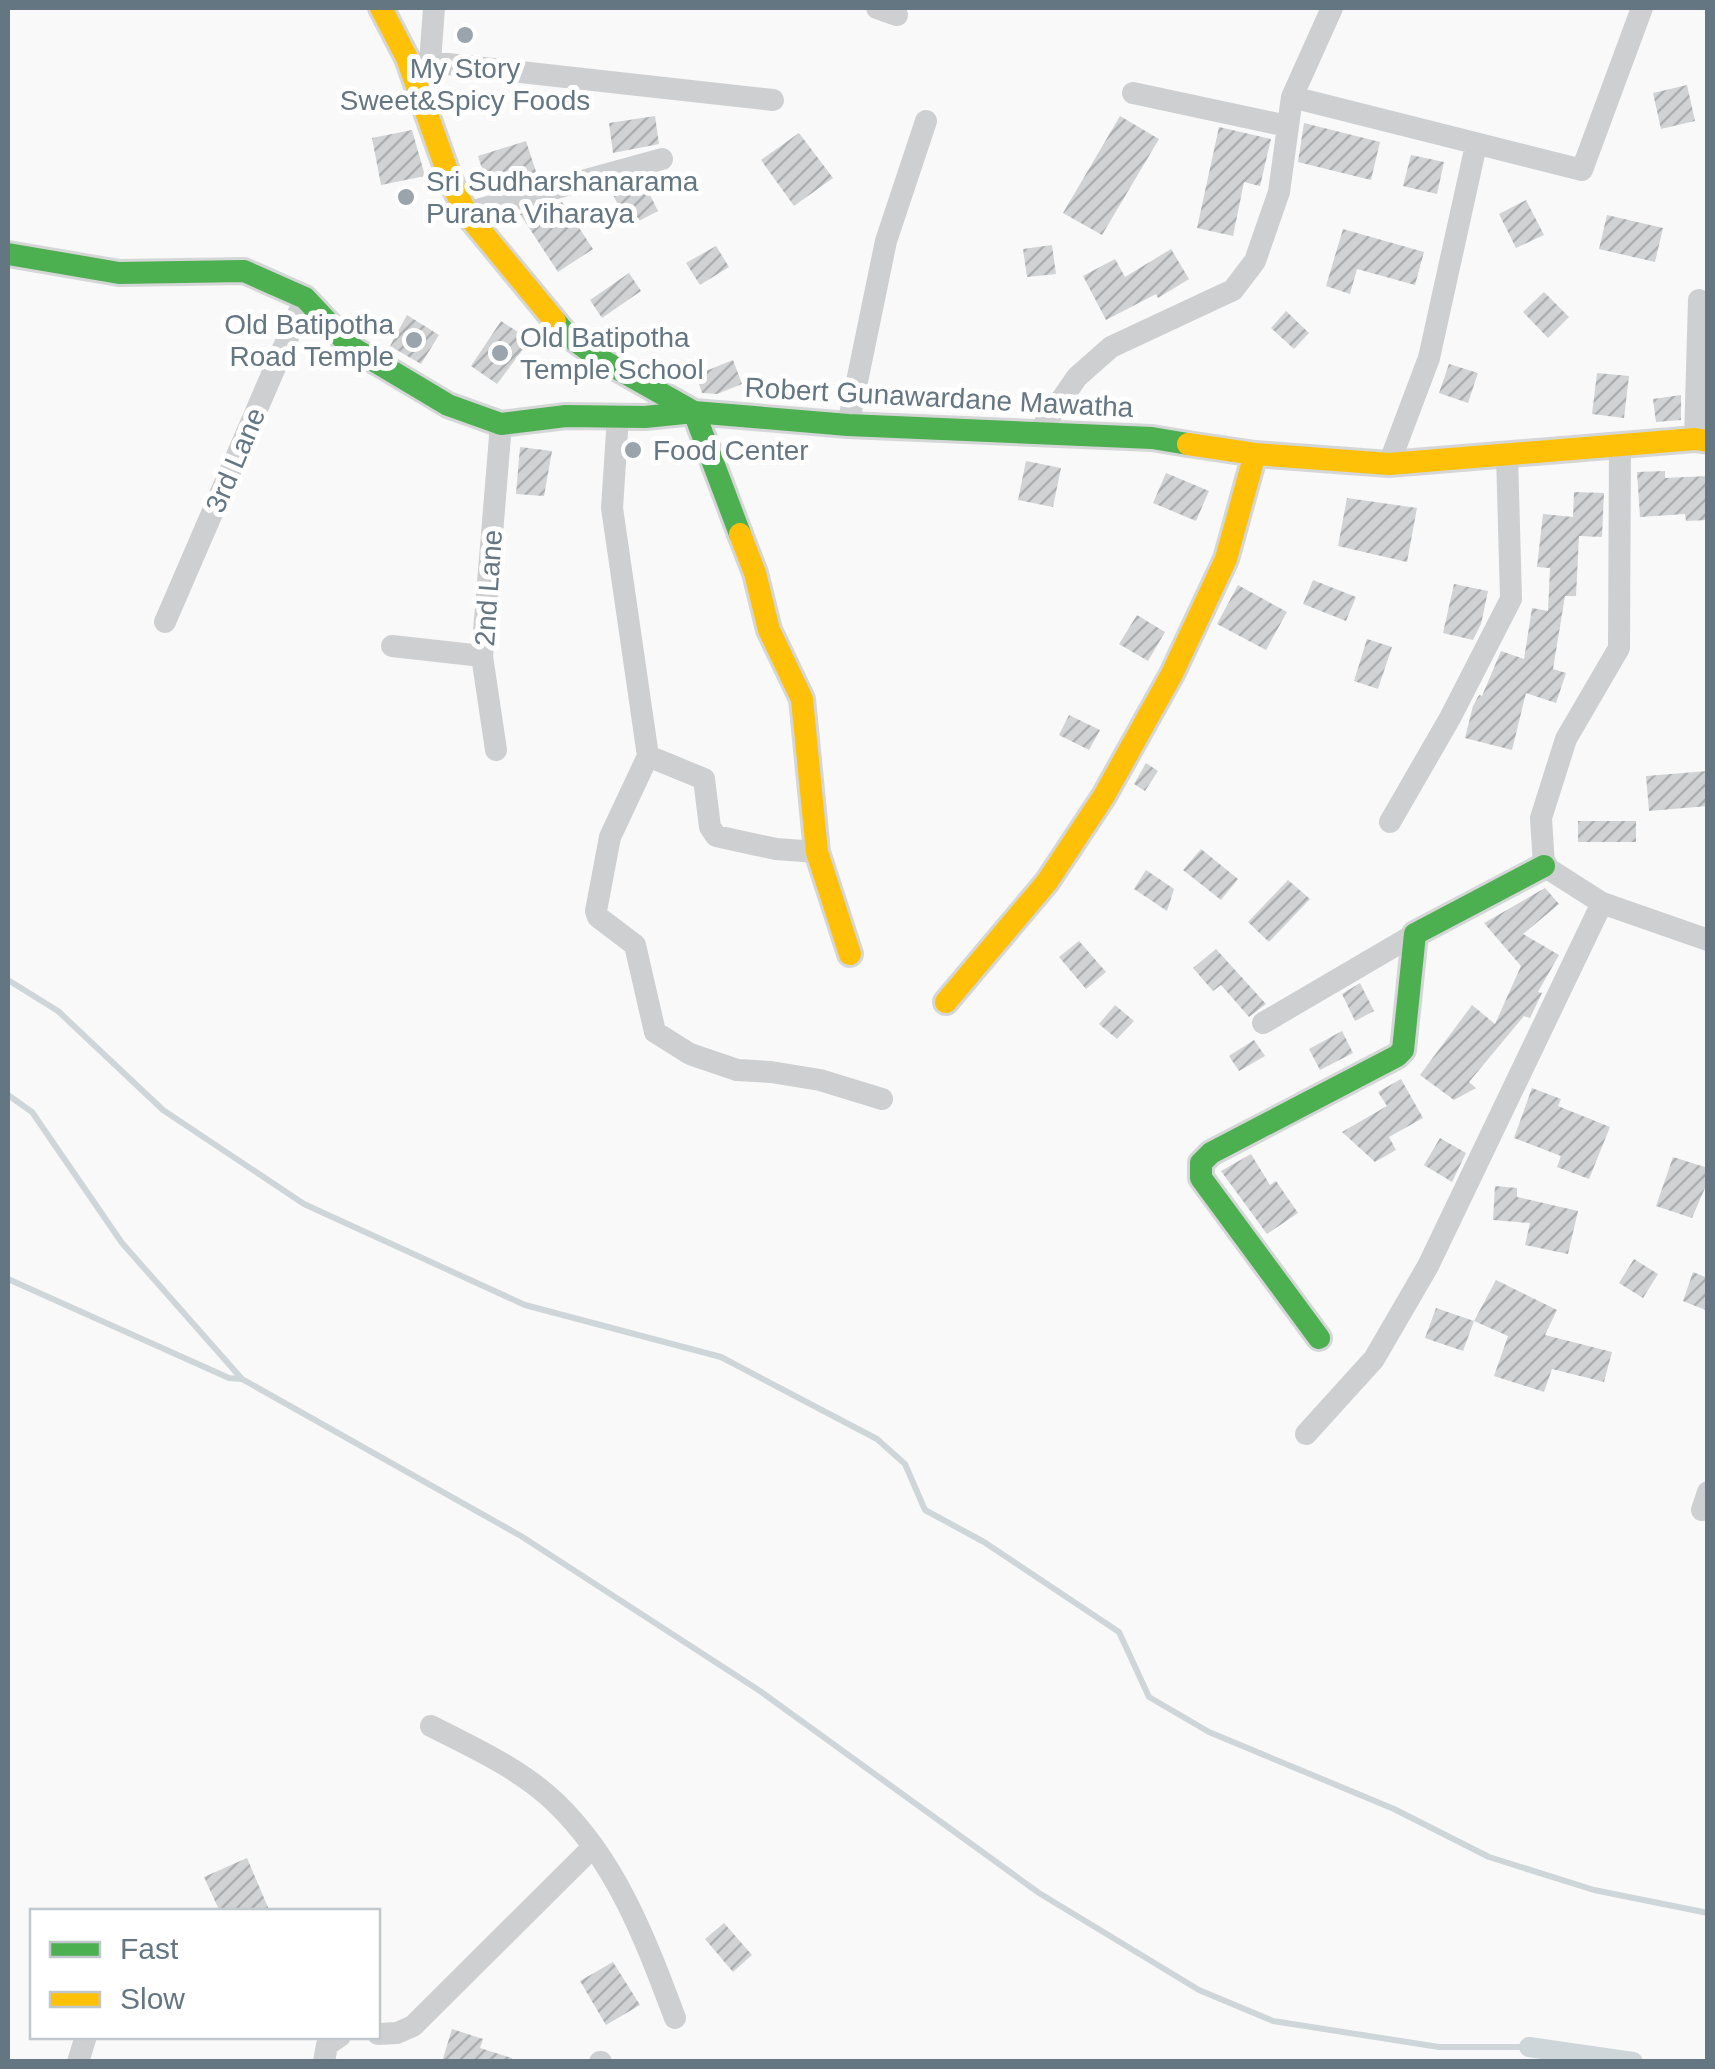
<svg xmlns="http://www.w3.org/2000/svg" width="1715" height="2069" font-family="Helvetica,sans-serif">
<defs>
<pattern id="building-hatch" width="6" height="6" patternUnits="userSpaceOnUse" patternTransform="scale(2.5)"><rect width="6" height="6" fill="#d0d2d3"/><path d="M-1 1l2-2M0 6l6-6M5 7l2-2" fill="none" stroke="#acafb1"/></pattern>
</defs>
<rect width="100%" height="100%" fill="#f9f9f9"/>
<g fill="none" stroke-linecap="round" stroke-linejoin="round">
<!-- stream -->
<path stroke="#ced6d9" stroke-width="6" d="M8,980L58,1011L163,1110L304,1204L525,1305L721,1357L877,1439L905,1464L925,1510L984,1542L1119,1632L1149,1697L1209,1732L1394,1809L1489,1857L1594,1890L1708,1913
M8,1095L32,1112L122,1243L242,1379L521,1536L760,1691L1039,1893L1199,1990L1273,2021L1439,2047H1529
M8,1279L229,1378L241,1379
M1576,2062V2054"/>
<!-- canal -->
<path stroke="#ced6d9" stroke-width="20" d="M1529,2047L1633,2062"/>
</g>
<!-- building -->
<path fill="url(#building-hatch)" d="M1687,85L1695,121L1661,129L1653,93Z
M655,116L659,144L613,153L609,123Z
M1120,116L1159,139L1102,235L1063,213Z
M1304,123L1380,142L1371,180L1298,162Z
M1219,127L1271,139L1260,186L1244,182L1233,236L1197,228Z
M412,130L425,176L381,185L372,138Z
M799,133L833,178L794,206L761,160Z
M526,141L538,178L489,191L478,156Z
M1411,155L1444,162L1437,194L1403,186Z
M647,179L651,187L647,189L658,211L629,226L613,195L624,189L622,186Z
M1526,200L1544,235L1516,248L1499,214Z
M562,202L593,249L558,272L520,214L531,211L533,218Z
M1607,215L1663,228L1655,262L1599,249Z
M1343,229L1424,252L1415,285L1357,269L1350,294L1326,286Z
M1052,245L1056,274L1027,277L1023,249Z
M716,246L729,267L700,285L686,263Z
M1171,249L1189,279L1158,298L1156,294L1106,320L1083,276L1115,259L1125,277Z
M629,273L641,291L602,318L590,300Z
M1544,292L1569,317L1548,338L1523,312Z
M1286,311L1309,333L1294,349L1271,328Z
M407,315L439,335L421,364L390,346Z
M501,321L530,340L497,384L471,366Z
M733,360L742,384L717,394L702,393L696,375Z
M1449,364L1478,373L1468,403L1439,393Z
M1597,373L1629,376L1624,418L1592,414Z
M1681,395V420L1656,422L1653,399Z
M520,447L552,451L544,496L516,494Z
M1026,461L1061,468L1053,507L1018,500Z
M1665,471V478L1708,476V520L1686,521L1685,514L1640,517L1637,472Z
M1166,473L1209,491L1196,521L1153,503Z
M1574,492L1604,493L1602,537L1579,536L1576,596H1565L1553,669L1566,673L1556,703L1526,693L1512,750L1465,738L1473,706L1479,695L1482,696L1501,651L1524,659L1532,608L1548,611L1550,568L1537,567L1543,514L1573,517Z
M1347,498L1417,508L1407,562L1338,546Z
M1313,580L1356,597L1346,621L1303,604Z
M1454,584L1488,591L1481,624L1473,640L1443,633Z
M1238,585L1287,612L1266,650L1217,624Z
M1137,615L1165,632L1148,661L1119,644Z
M1367,639L1392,647L1378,689L1354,681Z
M1069,715L1100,730L1089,750L1059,735Z
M1146,763L1158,771L1145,791L1134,784Z
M1708,771V806L1649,811L1646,776Z
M1578,821H1636V842H1578Z
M1201,849L1238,879L1221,900L1183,870Z
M1146,870L1174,889L1167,911L1134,889Z
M1288,880L1310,899L1269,942L1248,922Z
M1545,888L1559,904L1523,934L1559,955L1538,992L1542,993L1530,1018L1524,1016L1469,1082L1476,1088L1454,1100L1420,1075L1472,1005L1495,1024L1521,966L1484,923Z
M1079,941L1106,972L1086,989L1059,957Z
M1216,949L1266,1004L1249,1017L1221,985L1213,991L1193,968Z
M1360,983L1374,1011L1355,1021L1342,994Z
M1115,1005L1134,1021L1117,1039L1099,1024Z
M1342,1031L1353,1053L1320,1070L1309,1049Z
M1254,1040L1265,1056L1239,1071L1229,1056Z
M1401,1079L1423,1118L1389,1137L1396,1150L1375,1162L1342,1132L1387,1106L1378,1092Z
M1532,1088L1561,1099L1558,1106L1610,1127L1589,1179L1557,1167L1561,1156L1514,1138Z
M1440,1138L1466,1153L1452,1182L1424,1165Z
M1251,1154L1270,1185L1276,1181L1298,1213L1267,1234L1221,1171Z
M1673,1157L1708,1168V1181L1692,1218L1656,1206Z
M1495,1186L1517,1188V1197L1578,1211L1568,1254L1525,1245L1530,1223L1493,1220Z
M1634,1259L1658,1274L1643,1298L1619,1283Z
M1693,1272L1708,1278V1311L1683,1301Z
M1496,1280L1557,1310L1545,1335L1612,1352L1604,1382L1552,1369L1544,1392L1494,1376L1508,1336L1474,1321Z
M1436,1308L1474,1321L1463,1351L1425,1338Z
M247,1858L270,1912H220L204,1877Z
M724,1923L752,1955L733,1972L705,1939Z
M613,1962L640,2005L606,2025L580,1981Z
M452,2029L483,2039L480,2048L512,2058L511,2062H442Z"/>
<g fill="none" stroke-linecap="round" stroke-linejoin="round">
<defs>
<path id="fast" d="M8,254L119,273L244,271L305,298L351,347L448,405L501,424L566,416L645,417L694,412L740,534
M555,321L566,334L602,360L694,412L848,425L1152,438L1188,444
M1319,1338L1201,1178V1163L1211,1153L1397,1056L1403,1050L1415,934L1544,866"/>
<path id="slow" d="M381,8L407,58L450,179L466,213L555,321
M1188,444L1255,454L1389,464L1695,439L1708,441
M740,534L755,573L769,630L802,699L817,852L850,954
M946,1002L1047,882L1104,796L1172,674L1226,559L1255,454"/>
</defs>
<!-- fast casing -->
<use href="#fast" stroke="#d5d6d7" stroke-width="28"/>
<!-- slow casing -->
<use href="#slow" stroke="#d5d6d7" stroke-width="28"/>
<!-- street -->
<path stroke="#cecfd0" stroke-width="22" d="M877,8L897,15
M430,62L773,100
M424,73L430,62L434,8
M1133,93L1287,126
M1292,97L1582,170L1642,8
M466,213L662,159
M618,417L612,508L648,756L704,779L710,827L716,836L776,849L817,852
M848,425L886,241L926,121
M1039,432L1077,377L1111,347L1233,290L1255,261L1279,192L1292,97L1332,8
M1695,439L1699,300
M1620,446L1619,648L1566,739L1541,818L1544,866L1602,903L1708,940
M1389,464L1429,358L1476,145
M165,622L305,298
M392,646L482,656
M496,750L482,656L501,424
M648,756L610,837L596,911L598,917L635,945L655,1032L690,1054L737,1070L771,1072L820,1080L882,1099
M1390,822L1450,718L1511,599L1507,454
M1263,1023L1415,934
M1306,1434L1374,1359L1428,1266L1602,903
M1702,1510L1708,1492
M431,1726C474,1748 521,1769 556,1803C617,1862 646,1941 675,2018
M378,2034L397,2033L413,2026L593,1847
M78,2062L86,2036
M324,2062L327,2045L340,2036
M600,2062H601"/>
<!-- fast -->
<use href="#fast" stroke="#4caf50" stroke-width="22"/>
<!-- slow -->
<use href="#slow" stroke="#ffc107" stroke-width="22"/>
</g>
<!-- markers -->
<g fill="#99a4ac" stroke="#fff" stroke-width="4">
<circle cx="465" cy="35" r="10"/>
<circle cx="406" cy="197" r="10"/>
<circle cx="414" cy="340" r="10"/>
<circle cx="500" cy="353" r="10"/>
<circle cx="633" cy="450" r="10"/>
</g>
<g text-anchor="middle" stroke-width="10" stroke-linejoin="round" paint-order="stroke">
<!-- poi labels -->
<g font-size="28" fill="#657683" stroke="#fff" text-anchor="start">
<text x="465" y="78" text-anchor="middle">My Story<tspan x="465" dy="32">Sweet&amp;Spicy Foods</tspan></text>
<text x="426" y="191">Sri Sudharshanarama<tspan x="426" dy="32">Purana Viharaya</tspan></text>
<text x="394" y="334" text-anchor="end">Old Batipotha<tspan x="394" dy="32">Road Temple</tspan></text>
<text x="520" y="347">Old Batipotha<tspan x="520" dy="32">Temple School</tspan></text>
<text x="653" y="460">Food Center</text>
</g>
<!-- street labels -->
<g font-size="28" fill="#657683" stroke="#fff">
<text transform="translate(939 397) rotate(3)" y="10">Robert Gunawardane Mawatha</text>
<text transform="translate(235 460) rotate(-67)" y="10">3rd Lane</text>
<text transform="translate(488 588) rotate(-86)" y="10">2nd Lane</text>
</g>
</g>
<!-- border -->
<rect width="1715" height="2069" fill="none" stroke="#657683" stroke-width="20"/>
<!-- legend -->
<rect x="30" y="1909" width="350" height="130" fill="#ffffff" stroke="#c1c8cd" stroke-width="2.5"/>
<rect x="50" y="1942" width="50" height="15" fill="#4caf50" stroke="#c1c8cd" stroke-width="2.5"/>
<text x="120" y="1959" font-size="30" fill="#657683">Fast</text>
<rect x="50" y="1992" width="50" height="15" fill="#ffc107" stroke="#c1c8cd" stroke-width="2.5"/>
<text x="120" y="2009" font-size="30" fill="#657683">Slow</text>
</svg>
